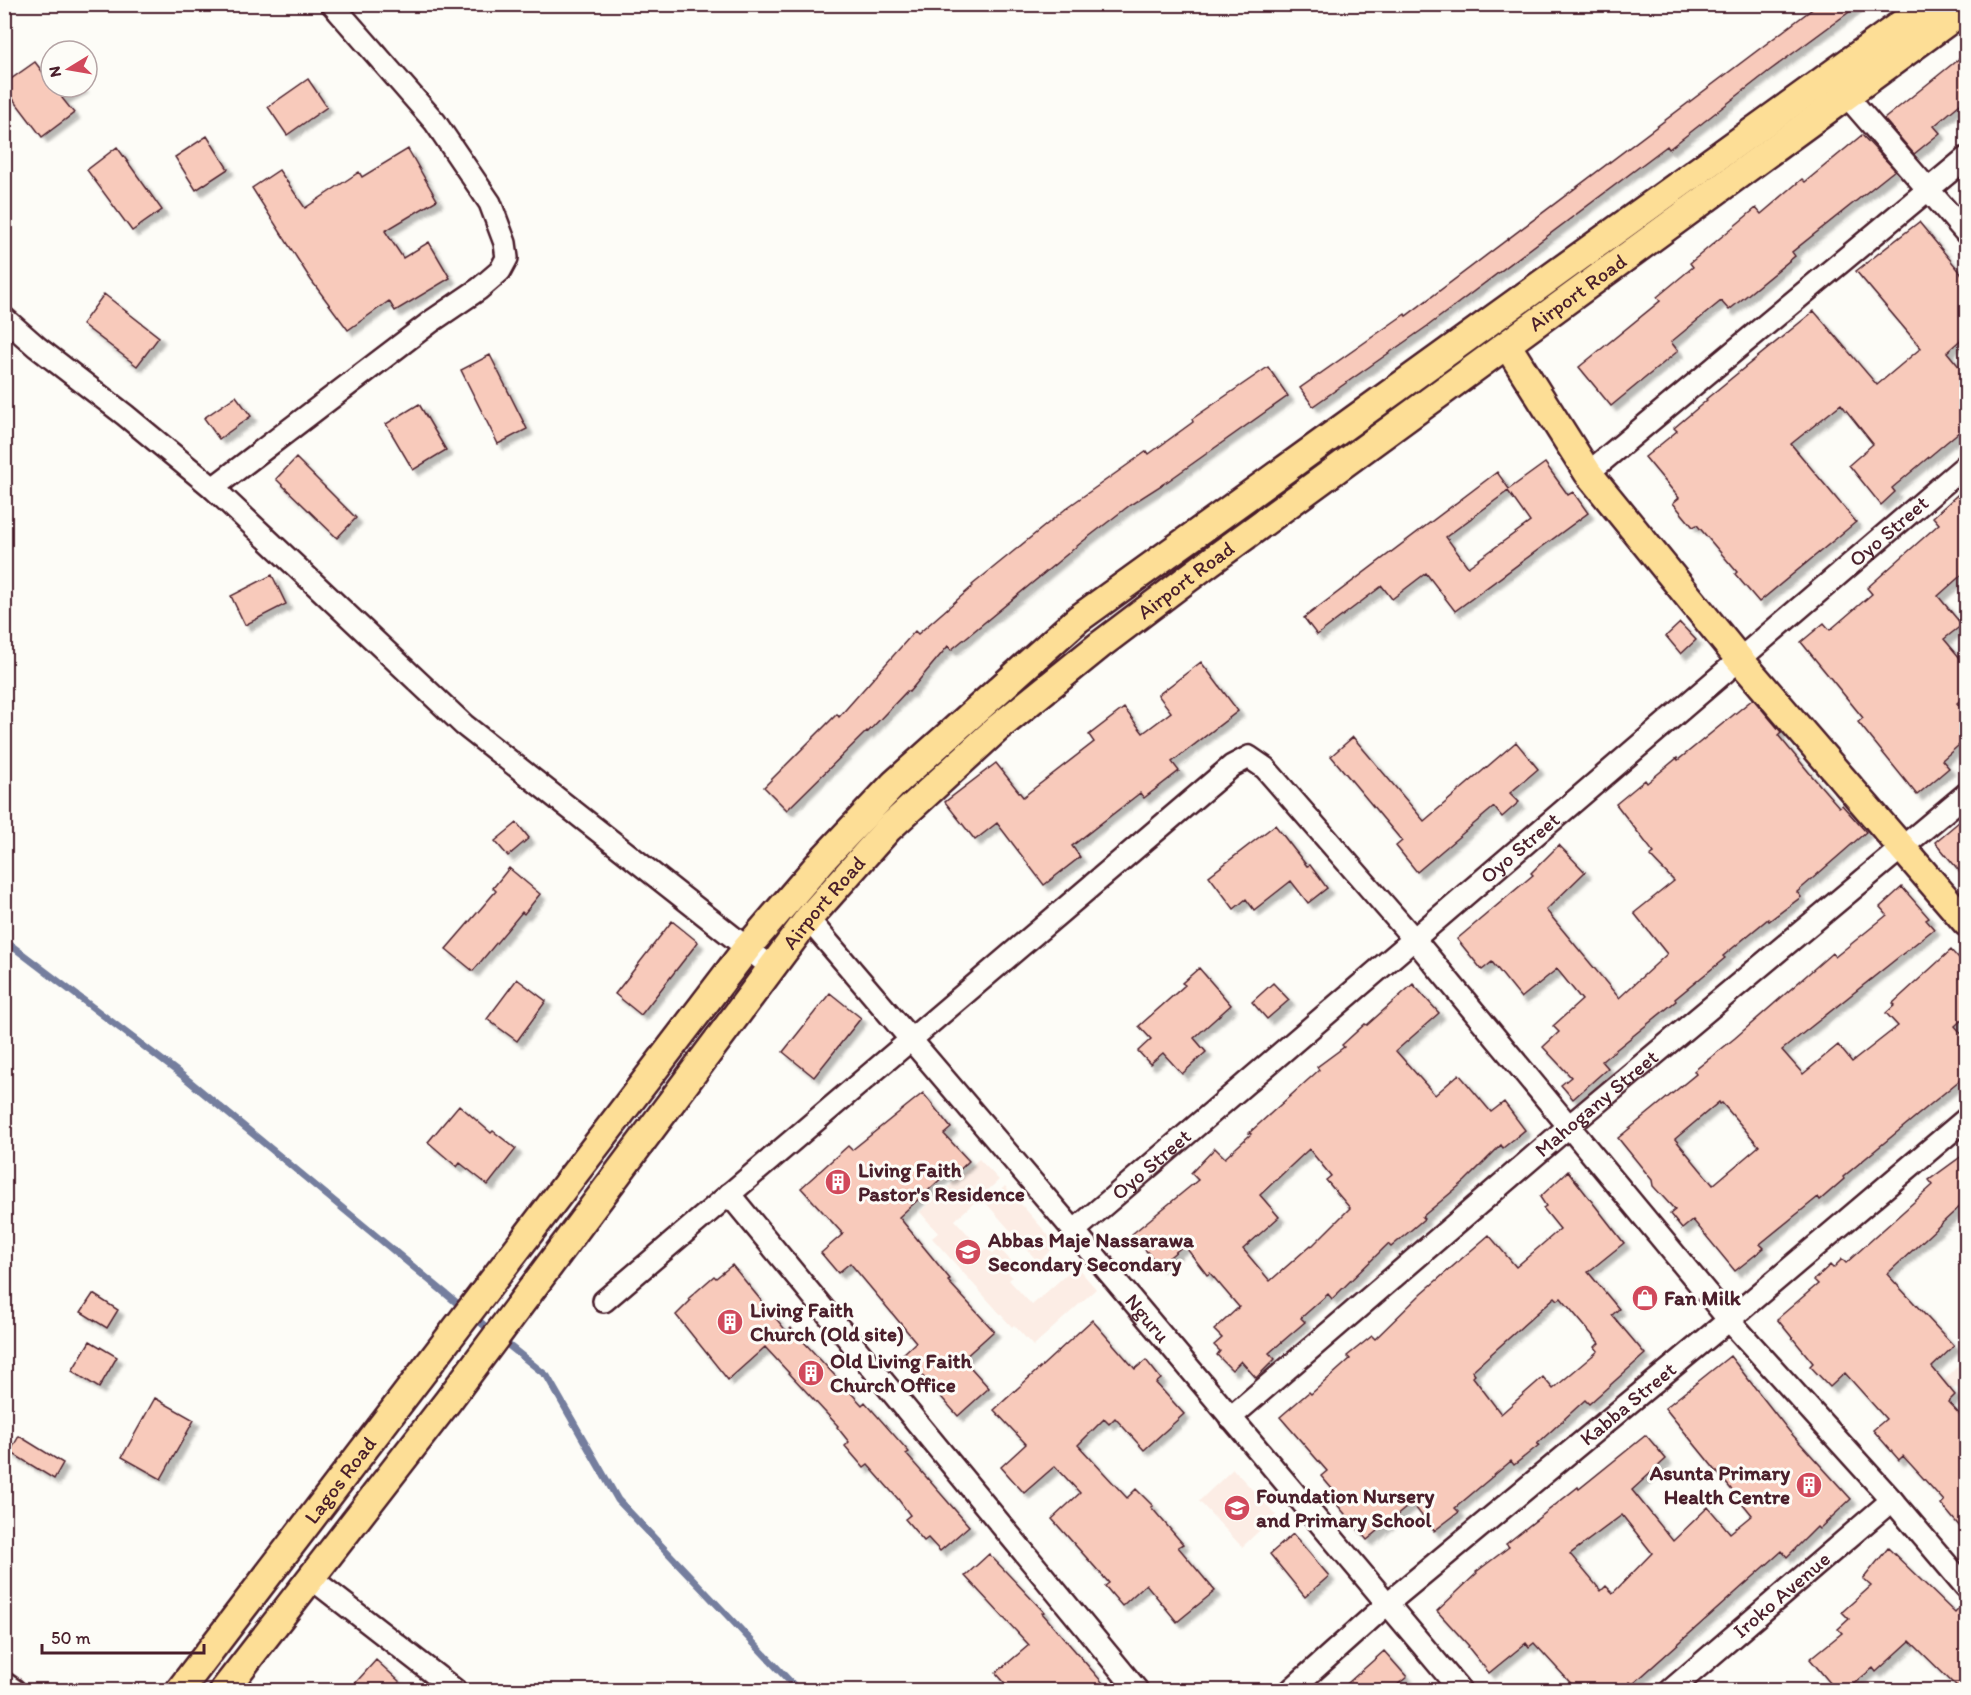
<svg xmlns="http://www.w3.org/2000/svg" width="1971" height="1695" font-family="Itim,sans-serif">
<defs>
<filter id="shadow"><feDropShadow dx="5.5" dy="5.5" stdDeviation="1.5" flood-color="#0004"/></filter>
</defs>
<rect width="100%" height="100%" fill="#fdfcf7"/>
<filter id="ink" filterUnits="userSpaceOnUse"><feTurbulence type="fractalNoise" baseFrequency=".0167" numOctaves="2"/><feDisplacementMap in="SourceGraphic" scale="12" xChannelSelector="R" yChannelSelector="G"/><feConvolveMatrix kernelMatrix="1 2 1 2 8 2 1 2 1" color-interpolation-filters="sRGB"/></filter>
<g filter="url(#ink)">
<!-- built -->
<path fill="#fcede5" d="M979,1159L999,1180L955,1220L983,1251L988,1248L993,1253L999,1248L1012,1262L1005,1269L1012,1277L1009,1280L1032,1305L1076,1266L1096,1289L1033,1346L1014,1325L1012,1327L932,1238L938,1233L920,1212Z
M1005,1186L1057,1245L1038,1262L986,1203Z
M1958,1366L1966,1375V1397L1956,1386L1952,1390L1943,1381Z
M1233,1469L1276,1515L1242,1547L1199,1501Z"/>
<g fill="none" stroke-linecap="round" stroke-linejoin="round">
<!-- stream -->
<path stroke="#747e9e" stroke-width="7" d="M4,940L183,1076L463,1308
M472,1315L493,1333
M502,1340L547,1376L618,1500L798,1690"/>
</g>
<!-- building -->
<path fill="#f8cabb" stroke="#4a1f2b" stroke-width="1.5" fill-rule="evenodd" filter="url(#shadow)" d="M1819,4H1860L1769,71L1669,149L1667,146L1429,325L1313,406L1300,388L1405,314L1406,316Z
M1966,53V99L1934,126L1940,133L1914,154L1884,119Z
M35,62L51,83V87H83L62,98L74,113L42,137L4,87V84Z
M308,79L327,107L287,135L268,107Z
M1862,135L1895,170L1792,252L1795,256L1729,310L1721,301L1671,342L1678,351L1611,406L1579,367L1660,301L1657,297L1693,267L1690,263L1756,208L1761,214L1802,179L1805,182Z
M207,136L228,169L196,190L175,157Z
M117,147L162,210L132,231L87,170Z
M408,149L437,200L385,231L403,258L429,242L450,278L395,311L389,301L348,330L311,280L252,188L279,170L305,208L359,172L362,177Z
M1919,222L1966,279V335L1947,352L1966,375V426L1892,488L1895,492L1881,505L1849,465L1873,444L1841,404L1791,444L1856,522L1759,602L1735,574L1737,572L1697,525L1693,527L1673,503L1679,498L1645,457L1677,431L1674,428L1707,400L1706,399L1814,311L1877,385L1921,348L1856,271Z
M104,294L159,337L137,366L82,324Z
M490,355L527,429L498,444L461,370Z
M1268,367L1288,396L1168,481L1130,505L1082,542L951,650L948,646L909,692L907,691L868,732L867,731L787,810L764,787L837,714L839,717L915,631L918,634L973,586L972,585L1068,507L1147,451L1149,454L1193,422L1192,419Z
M236,396L251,416L219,439L204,418Z
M419,404L446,450L413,470L386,424Z
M296,458L356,518L337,538L276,479Z
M1545,463L1568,495L1573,492L1588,513L1455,611L1426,573L1392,599L1382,586L1317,635L1304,618L1497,472L1509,489ZM1508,491L1530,522L1468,567L1446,537Z
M1966,487V571L1938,596L1962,625L1944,639L1966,665V695L1957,703L1966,714V739L1942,760L1949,768L1917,795L1858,722L1863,718L1801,642L1824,623L1830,630L1872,594L1867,588L1939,524L1933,517Z
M272,575L286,604L245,625L231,596Z
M1680,623L1696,640L1681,654L1666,636Z
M1201,662L1238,711L1172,762L1179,771L1144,798L1140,793L1072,846L1080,857L1044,885L997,823L975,840L945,802L996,763L1023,797L1094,742L1089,735L1124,708L1143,733L1171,712L1158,695Z
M1753,699L1781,732L1778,735L1812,776L1839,807L1842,805L1866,832L1797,892L1801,897L1769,921L1768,919L1723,956L1725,958L1675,999L1676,1001L1602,1061L1608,1068L1573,1099L1561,1085L1571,1077L1543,1047L1559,1032L1553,1026L1582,1000L1557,969L1521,998L1492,962L1482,970L1457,939L1533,875L1531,873L1559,845L1585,872L1546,910L1619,998L1667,954L1634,913L1674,881L1650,856L1654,853L1616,804L1645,780L1647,783L1677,758L1678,760Z
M1353,737L1424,821L1516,742L1538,769L1510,793L1519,802L1502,817L1494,807L1417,872L1396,846L1402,841L1331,756Z
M1966,816V879L1935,842Z
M517,823L529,838L508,856L495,841Z
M1275,825L1307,866L1310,865L1327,888L1308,903L1291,881L1254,910L1246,899L1234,909L1209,876Z
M509,868L540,894L524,914L522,912L473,971L446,949L496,891L493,888Z
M1902,887L1929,918L1926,920L1934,929L1782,1050L1803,1074L1838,1045L1852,1062L1898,1026L1886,1013L1895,1005L1893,1003L1951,950L1966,967V1016L1955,1026L1966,1039V1075L1843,1177L1844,1179L1820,1200L1818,1197L1760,1244L1764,1248L1735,1271L1693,1220L1682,1229L1670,1214L1675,1210L1653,1186L1652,1180L1618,1138L1696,1074L1694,1071L1735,1038L1832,953L1835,957L1887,915L1880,907ZM1719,1102L1720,1104L1722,1103L1759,1146L1713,1185L1675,1139Z
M672,921L698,942L641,1015L615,994Z
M1199,968L1231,1005L1194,1038L1206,1052L1182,1074L1163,1053L1150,1064L1138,1051L1151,1039L1139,1026L1185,985L1182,983Z
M517,979L546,1001L517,1041L487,1019Z
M1273,983L1289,1000L1267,1019L1252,1002Z
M1413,984L1439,1013L1396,1051L1435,1095L1459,1074L1491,1112L1504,1102L1525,1130L1503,1148L1501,1145L1465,1181L1422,1217L1424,1219L1391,1247L1388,1244L1332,1299L1328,1294L1301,1318L1305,1322L1269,1353L1275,1359L1256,1378L1241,1361L1232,1370L1217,1355L1220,1351L1214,1345L1222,1338L1214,1330L1239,1307L1210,1273L1207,1275L1184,1245L1159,1266L1132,1234L1198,1180L1191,1173L1215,1148L1225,1158L1251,1134L1249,1133L1319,1070L1317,1067L1344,1047L1342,1045L1365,1024L1367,1025ZM1309,1149L1331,1176L1326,1180L1350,1208L1312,1246L1311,1245L1270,1281L1243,1249L1279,1217L1260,1195Z
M830,993L861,1018L814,1077L783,1052Z
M923,1093L951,1128L944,1134L969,1161L949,1180L945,1175L899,1217L950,1279L948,1281L994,1331L963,1359L989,1388L958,1416L903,1354L916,1342L850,1263L838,1273L821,1253L843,1234L801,1188L848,1146L852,1150Z
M459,1105L491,1133L493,1131L516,1149L488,1185L460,1163L457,1167L428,1142Z
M1966,1153V1201L1887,1274L1954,1346L1932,1367L1955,1395L1948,1402L1966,1421V1534L1941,1504L1944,1501L1903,1456L1899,1460L1873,1430L1886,1419L1845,1373L1830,1387L1810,1366L1813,1363L1777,1319L1818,1284L1814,1280L1830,1265L1833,1268L1842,1259L1846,1263L1933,1185L1929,1180Z
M1568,1171L1624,1243L1588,1272L1619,1309L1612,1315L1645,1354L1589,1404L1585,1400L1537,1444L1539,1445L1514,1465L1511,1461L1455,1508L1459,1512L1434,1531L1412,1503L1367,1540L1334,1501L1339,1497L1321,1476L1327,1471L1280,1417L1309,1392L1311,1394L1350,1359L1347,1356L1372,1336L1375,1339L1422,1293L1489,1235L1516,1267L1560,1229L1543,1208L1546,1206L1540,1197ZM1555,1297L1558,1300L1561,1298L1599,1343L1595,1347L1598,1351L1553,1389L1543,1377L1501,1414L1473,1377L1475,1375L1472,1371Z
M732,1265L787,1332L791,1328L862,1405L865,1402L909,1452L906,1454L969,1526L940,1551L928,1538L924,1541L905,1519L910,1515L898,1499L868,1465L864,1468L845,1446L849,1442L837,1427L838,1426L765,1347L728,1380L676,1315L690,1301L689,1298L714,1276L716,1278Z
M93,1294L118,1310L107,1328L81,1312Z
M1092,1320L1135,1369L1146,1360L1161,1379L1156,1383L1184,1414L1144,1450L1115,1418L1109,1424L1104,1419L1078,1445L1127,1498L1136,1489L1153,1506L1151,1507L1183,1544L1178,1547L1215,1591L1177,1622L1146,1584L1122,1606L1105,1586L1109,1583L1052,1519L1080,1493L1055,1466L1024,1493L1001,1467L1026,1444L994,1410Z
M90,1341L117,1357L99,1388L72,1371Z
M1730,1356L1789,1431L1851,1499L1819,1529L1817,1527L1787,1557L1782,1551L1633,1684L1630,1682L1621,1690H1577L1534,1643L1529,1647L1526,1643L1489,1673L1468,1647L1469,1646L1437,1611L1477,1573L1476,1572L1509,1547L1506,1544L1578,1487L1579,1489L1646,1435L1666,1459L1632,1490L1673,1541L1708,1507L1730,1533L1752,1515L1665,1408ZM1622,1515L1652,1553L1613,1593L1606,1586L1601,1591L1570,1554Z
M155,1398L194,1420L161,1479L122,1457Z
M19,1436L63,1463L54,1479L10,1452Z
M1293,1534L1329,1576L1305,1597L1270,1554Z
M1888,1548L1955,1613L1966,1601V1690H1960L1910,1641L1876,1672L1873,1668L1846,1690H1836L1810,1659L1842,1633L1838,1629L1849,1619L1842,1612L1871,1586L1863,1579Z
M989,1554L1044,1612L1042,1613L1109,1690H1011L996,1673L1029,1645L965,1576Z
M1384,1651L1407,1677L1391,1690H1340Z
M376,1660L400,1682L392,1690H349Z"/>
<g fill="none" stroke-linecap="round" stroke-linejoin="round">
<defs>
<g id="minor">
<path d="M1846,95L1966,233"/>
<path d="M4,318L37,347L125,415L213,488L464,725L771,967"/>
<path d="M1588,473L1966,158"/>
<path d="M213,488L432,321L479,289L500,271L507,258L505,243L490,203L435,122L332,4"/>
<path id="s1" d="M808,919L1074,1231L1460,1690"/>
<path d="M729,1194L1137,1690"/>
<path id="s2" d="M1074,1231L1966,465"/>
<path d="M604,1301L1232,766L1249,757L1265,768L1414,939L1729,1320L1892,1500L1966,1587"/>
<path id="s3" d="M1230,1418L1568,1127L1966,794"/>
<path d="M311,1578L455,1690"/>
<path d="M4,1683L14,1690"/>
<path id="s4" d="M1291,1690L1388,1603L1729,1320L1966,1119"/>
<path id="s5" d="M1671,1690L1892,1500"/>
</g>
<g id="major">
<path d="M1507,345L1588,473L1740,660L1966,922"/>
<path id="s6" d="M180,1690L747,948L826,856L894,784L1078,619L1929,4"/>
<path id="s7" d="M224,1690L448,1401L808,919L888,829L999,727L1100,645L1203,567L1966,8"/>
</g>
</defs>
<!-- minor casing -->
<use href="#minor" stroke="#4a1f2b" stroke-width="26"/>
<!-- major casing -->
<use href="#major" stroke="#4a1f2b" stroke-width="32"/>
<!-- minor -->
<use href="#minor" stroke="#fdfcf7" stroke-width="21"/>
<!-- major -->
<use href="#major" stroke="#fdde96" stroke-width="27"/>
</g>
</g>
<!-- icons -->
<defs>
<symbol id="building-disc" viewBox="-11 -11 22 22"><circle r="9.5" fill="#d1495b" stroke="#fdfcf7"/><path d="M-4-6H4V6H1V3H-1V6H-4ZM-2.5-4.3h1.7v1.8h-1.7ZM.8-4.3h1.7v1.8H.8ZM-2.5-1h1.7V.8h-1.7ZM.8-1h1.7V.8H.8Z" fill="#fff"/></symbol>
<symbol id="school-disc" viewBox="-11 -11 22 22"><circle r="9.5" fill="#d1495b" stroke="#fdfcf7"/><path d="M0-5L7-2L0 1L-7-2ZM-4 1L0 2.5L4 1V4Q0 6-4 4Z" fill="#fff"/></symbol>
<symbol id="shop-disc" viewBox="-11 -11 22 22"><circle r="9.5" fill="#d1495b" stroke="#fdfcf7"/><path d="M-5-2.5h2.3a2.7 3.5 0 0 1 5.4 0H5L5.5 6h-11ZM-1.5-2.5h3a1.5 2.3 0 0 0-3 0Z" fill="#fff"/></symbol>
</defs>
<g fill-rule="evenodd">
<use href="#building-disc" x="823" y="1167" width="30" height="30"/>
<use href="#school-disc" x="953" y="1237" width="30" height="30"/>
<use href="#shop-disc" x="1630" y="1283" width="30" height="30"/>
<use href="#building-disc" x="715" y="1307" width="30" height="30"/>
<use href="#building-disc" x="796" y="1358" width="30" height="30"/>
<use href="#building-disc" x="1794" y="1470" width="30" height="30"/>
<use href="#school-disc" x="1222" y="1493" width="30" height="30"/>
</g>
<g text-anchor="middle" stroke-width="6" stroke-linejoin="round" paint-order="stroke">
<!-- street labels -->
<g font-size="21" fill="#4a1f2b" stroke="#fdfcf7">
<text dy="7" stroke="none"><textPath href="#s7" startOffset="1962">Airport Road</textPath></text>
<text dy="7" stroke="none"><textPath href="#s2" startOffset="1074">Oyo Street</textPath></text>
<text dy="7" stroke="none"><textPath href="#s7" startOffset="1476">Airport Road</textPath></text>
<text dy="7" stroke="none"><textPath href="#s2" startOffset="588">Oyo Street</textPath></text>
<text dy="7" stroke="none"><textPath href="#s7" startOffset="990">Airport Road</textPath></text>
<text dy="7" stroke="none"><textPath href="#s3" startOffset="483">Mahogany Street</textPath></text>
<text dy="7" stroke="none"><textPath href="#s2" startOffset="102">Oyo Street</textPath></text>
<text dy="7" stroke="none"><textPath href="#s1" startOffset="524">Nguru</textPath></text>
<text dy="7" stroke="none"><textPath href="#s4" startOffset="442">Kabba Street</textPath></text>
<text dy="7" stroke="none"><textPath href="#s6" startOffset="264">Lagos Road</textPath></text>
<text dy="7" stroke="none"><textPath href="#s5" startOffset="146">Iroko Avenue</textPath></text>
</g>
<!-- poi labels -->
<g font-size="21" font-weight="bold" fill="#4a1f2b" stroke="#fdfcf7" text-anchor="start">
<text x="858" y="1177">Living Faith<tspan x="858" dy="24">Pastor's Residence</tspan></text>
<text x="988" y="1247">Abbas Maje Nassarawa<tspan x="988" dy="24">Secondary Secondary</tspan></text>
<text x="1664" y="1305">Fan Milk</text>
<text x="750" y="1317">Living Faith<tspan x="750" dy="24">Church (Old site)</tspan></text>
<text x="830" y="1368">Old Living Faith<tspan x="830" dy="24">Church Office</tspan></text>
<text x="1790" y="1480" text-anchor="end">Asunta Primary<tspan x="1790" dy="24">Health Centre</tspan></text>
<text x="1256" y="1503">Foundation Nursery<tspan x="1256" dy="24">and Primary School</tspan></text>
</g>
</g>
<!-- margin -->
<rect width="1971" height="1695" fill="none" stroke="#fdfcf7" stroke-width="24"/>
<rect x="12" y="12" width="1947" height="1671" fill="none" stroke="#4a1f2b" stroke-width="2" filter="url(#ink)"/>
<!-- north arrow -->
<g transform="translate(69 69) rotate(259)"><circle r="28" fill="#fdfcf7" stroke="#b5a4a5" stroke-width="1.5"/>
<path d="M0-4.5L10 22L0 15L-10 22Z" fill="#d1495b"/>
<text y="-9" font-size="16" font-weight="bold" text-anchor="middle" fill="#4a1f2b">N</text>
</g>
<!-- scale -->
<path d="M42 1644v9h162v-9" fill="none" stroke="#4a1f2b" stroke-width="3"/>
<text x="51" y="1644" font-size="18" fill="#4a1f2b" stroke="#fdfcf7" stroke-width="4.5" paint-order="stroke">50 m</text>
</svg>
